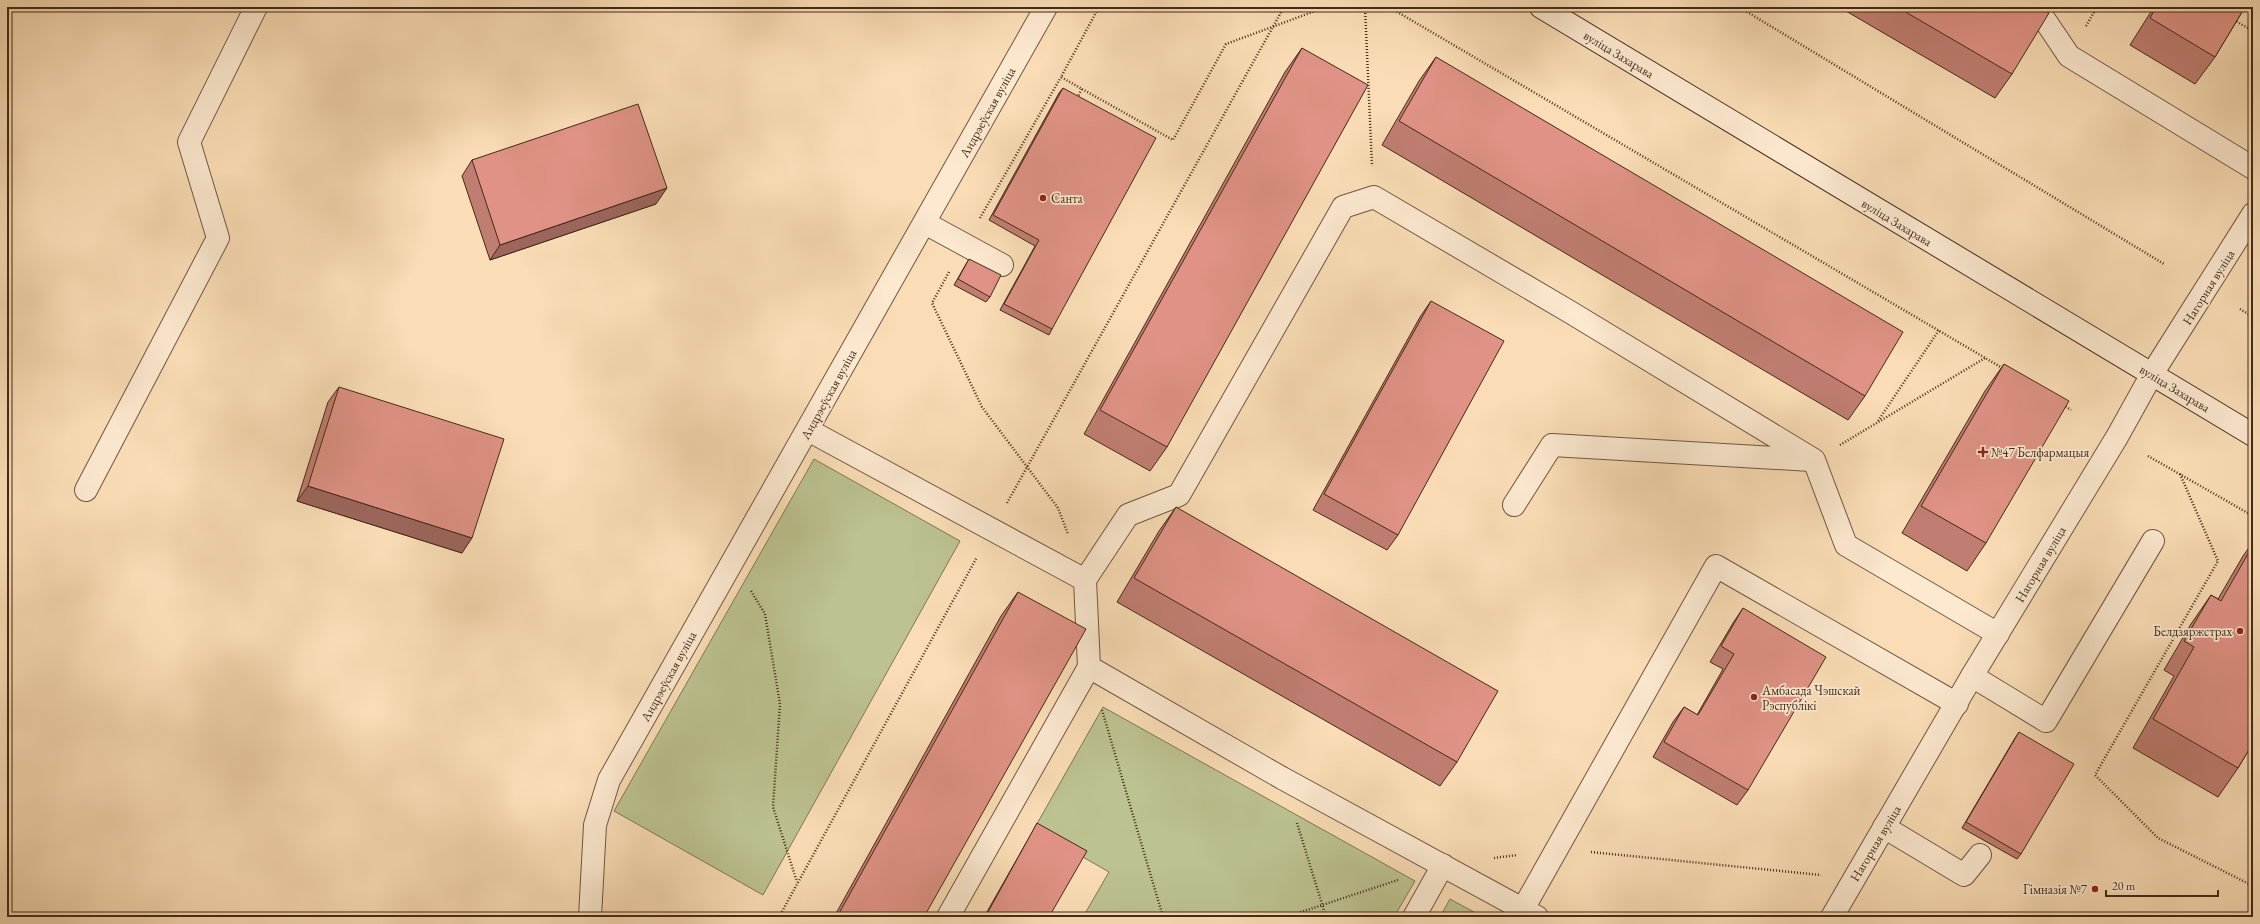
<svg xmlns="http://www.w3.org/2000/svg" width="2260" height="924" font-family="'EB Garamond',serif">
<rect width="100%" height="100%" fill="#faddb6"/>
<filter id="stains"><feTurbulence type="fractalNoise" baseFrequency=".005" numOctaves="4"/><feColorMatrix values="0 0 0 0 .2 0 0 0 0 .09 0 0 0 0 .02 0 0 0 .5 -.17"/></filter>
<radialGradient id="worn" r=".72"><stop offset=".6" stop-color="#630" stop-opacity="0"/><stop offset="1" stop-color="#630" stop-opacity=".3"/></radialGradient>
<!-- green -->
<path fill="#bcc290" stroke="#807654" d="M814,459L960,541L763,895L614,811Z
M1103,707L1415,881L1394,917H1083L1109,872L1034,829Z
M1450,899L1483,917H1440Z"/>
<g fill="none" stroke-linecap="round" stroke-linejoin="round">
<defs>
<path id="lane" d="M2036,7L2069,56L2253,168
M925,223L1002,265
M808,430L1085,580L1089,667L1282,778L1537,917
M86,490L218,238L189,142L256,7
M1514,505L1552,445L1811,460
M1085,580L1128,515L1179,495L1343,207L1374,197L1570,312L1814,460L1846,545L1998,634
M1972,676L2046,721L2153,541
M1884,827L1964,875L1980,855
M1523,909L1716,566L1957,704
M948,917L1089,667
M1414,917L1443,865"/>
<path id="street" d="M590,917L595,825L609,780L1046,7
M1832,917L1972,676L2117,437L2152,374L2253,214"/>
<path id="secondary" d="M1541,7L2253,435"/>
</defs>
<!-- lane casing -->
<use href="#lane" stroke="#71573f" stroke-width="24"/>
<!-- street casing -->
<use href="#street" stroke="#71573f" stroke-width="24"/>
<!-- secondary casing -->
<use href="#secondary" stroke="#432a17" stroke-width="24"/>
<!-- path -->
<path stroke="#432a17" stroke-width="2.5" stroke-dasharray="1 2" stroke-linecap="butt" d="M1365,7L1372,166
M1389,7L2004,369
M1739,7L2164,264
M2234,20L2253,31
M2086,26L2097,7
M1082,89L1173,140L1226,44L1326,7
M1077,98L1082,89L1061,77L1099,7
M980,218L1061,77
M949,272L932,303L982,407L1058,508L1068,534
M2240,309L2253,317
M2063,405L2071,410
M1878,421L1939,330
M1840,445L1985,358
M2148,456L2253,516
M2180,474L2218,561L2095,775L2158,838L2253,886
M1007,503L1284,7
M751,591L765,614L780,704L773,807L797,882
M1102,710L1163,917
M1297,823L1326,917
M1591,852L1821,875
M1494,858L1517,855
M779,917L977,557
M1286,917L1398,880"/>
<!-- lane -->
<use href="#lane" stroke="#fce9d0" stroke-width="22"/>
<!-- street -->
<use href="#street" stroke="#fce9d0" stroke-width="22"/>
<!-- secondary -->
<use href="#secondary" stroke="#fce9d0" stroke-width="22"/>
</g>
<!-- wall -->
<path fill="#c07e72" stroke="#432a17" d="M1839,7H2038L2012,74L1995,98Z
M2154,7H2245L2215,57L2195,84L2130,45Z
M1302,48L1167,447L1150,471L1084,434L1285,72Z
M1436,57L1865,396L1848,420L1382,145L1419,81Z
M1063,88L1052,329L1049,335L1000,310L1035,246L989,220L1059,93Z
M472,160L656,204L490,260L462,176Z
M969,259L990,297L986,302L954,285L966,264Z
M1431,301L1398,535L1387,550L1313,510L1420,317Z
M2004,364L1986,543L1967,571L1902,533L1985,391Z
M339,387L462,553L297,501L328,402Z
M1176,507L1457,762L1440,786L1117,602L1159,531Z
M2253,542V743L2238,768L2218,797L2133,748L2174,676L2164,670L2191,624L2211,595L2218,599L2243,556Z
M1018,592L924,917H834L1001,616Z
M1743,608L1748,790L1737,805L1653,757L1673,722L1684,707L1697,715L1723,669L1710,662L1733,623Z
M2019,732L2021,854L2017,859L1962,828L2015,738Z
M1037,823L1049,917H984L1034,829Z"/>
<!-- shaded-wall -->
<path fill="#9c665d" stroke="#432a17" d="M667,188L656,204L490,260L500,245Z
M308,486L472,538L462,553L297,501Z"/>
<!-- building -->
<path fill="#df9285" stroke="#432a17" d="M1897,7H2038L2049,13L2012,74Z
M2156,7H2245L2215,57L2150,18Z
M1302,48L1368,85L1167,447L1100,410Z
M1436,57L1903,332L1865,396L1399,121Z
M1063,88L1156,138L1052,329L1004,304L1039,240L993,215Z
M638,104L667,188L500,245L472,160Z
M969,259L1001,275L990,297L958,279Z
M1431,301L1504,341L1398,535L1324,494Z
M2004,364L2069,401L1986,543L1921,506Z
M339,387L504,439L472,538L308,486Z
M1176,507L1498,691L1457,762L1134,578Z
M2253,545V743L2238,768L2153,719L2194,647L2184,641L2211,595L2221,601Z
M1018,592L1086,629L924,917H837Z
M1743,608L1826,657L1748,790L1664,742L1684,707L1698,715L1734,654L1721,646Z
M2019,732L2074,764L2021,854L1966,822Z
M1037,823L1087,851L1049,917H996L988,912Z"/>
<!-- markers -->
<g fill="#8f2418" stroke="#fce9d0" stroke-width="1.5">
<circle cx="1043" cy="198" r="4"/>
<path d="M1981 446h4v4h4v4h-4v4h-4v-4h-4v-4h4z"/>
<circle cx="2240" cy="631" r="4"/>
<circle cx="1754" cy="697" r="4"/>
<circle cx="2095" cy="889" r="4"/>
</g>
<g text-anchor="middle" stroke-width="3.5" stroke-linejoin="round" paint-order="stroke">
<!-- street labels -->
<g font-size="13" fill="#432a17" stroke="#fce9d0">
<text transform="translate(1619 54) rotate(31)" y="5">вуліца Захарава</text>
<text transform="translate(987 112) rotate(-61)" y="5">Андрэеўская вуліца</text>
<text transform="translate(1897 222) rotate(31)" y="5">вуліца Захарава</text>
<text transform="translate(2208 287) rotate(-58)" y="5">Нагорная вуліца</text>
<text transform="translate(2175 388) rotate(31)" y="5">вуліца Захарава</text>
<text transform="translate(828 394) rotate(-61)" y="5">Андрэеўская вуліца</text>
<text transform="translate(2040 564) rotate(-59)" y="5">Нагорная вуліца</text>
<text transform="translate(668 676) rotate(-61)" y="5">Андрэеўская вуліца</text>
<text transform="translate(1875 843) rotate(-59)" y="5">Нагорная вуліца</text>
</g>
<!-- poi labels -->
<g font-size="13" fill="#432a17" stroke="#fce9d0" text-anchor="start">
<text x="1051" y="203">Санта</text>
<text x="1991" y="457">№47 Белфармацыя</text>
<text x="2232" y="636" text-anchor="end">Белдзяржстрах</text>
<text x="1762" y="695">Амбасада Чэшскай<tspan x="1762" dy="15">Рэспублікі</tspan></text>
<text x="2087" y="894" text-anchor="end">Гімназія №7</text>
</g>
</g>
<!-- margin -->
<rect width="2260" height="924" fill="none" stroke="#faddb6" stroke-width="24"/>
<rect x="8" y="8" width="2244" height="908" fill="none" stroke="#432a17" stroke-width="2"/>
<rect x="12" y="12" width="2236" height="900" fill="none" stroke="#432a17"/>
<!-- scale -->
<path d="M2106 890v6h112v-6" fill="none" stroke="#432a17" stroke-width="2"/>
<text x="2112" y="890" font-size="12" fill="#432a17" stroke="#fce9d0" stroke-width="3" paint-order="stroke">20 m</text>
<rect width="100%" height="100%" filter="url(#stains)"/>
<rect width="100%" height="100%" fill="url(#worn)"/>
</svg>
